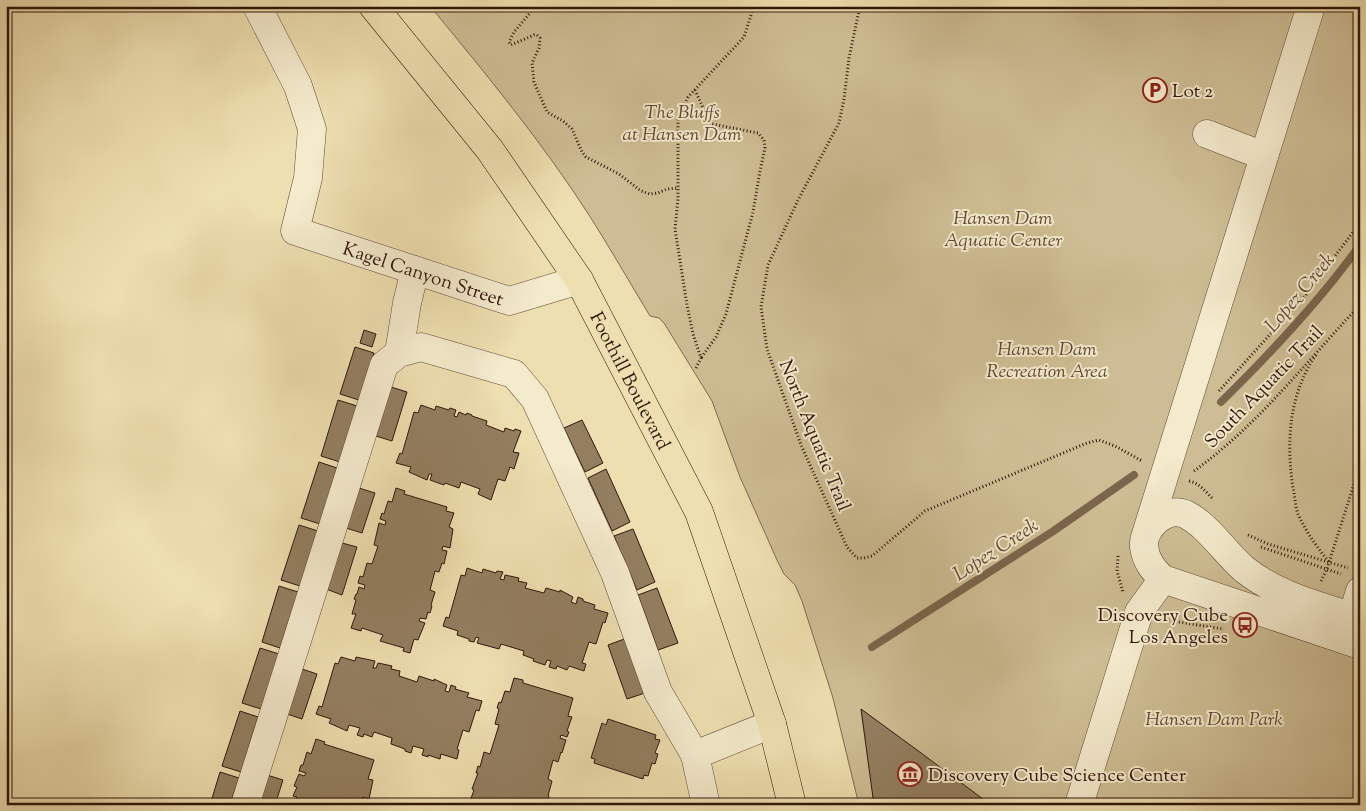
<svg xmlns="http://www.w3.org/2000/svg" width="1366" height="811" font-family="'Sorts Mill Goudy',serif">
<rect width="100%" height="100%" fill="#eedfb0"/>
<filter id="stains"><feTurbulence type="fractalNoise" baseFrequency=".004" numOctaves="4"/><feColorMatrix values="0 0 0 0 .2 0 0 0 0 .09 0 0 0 0 .02 0 0 0 .5 -.17"/></filter>
<radialGradient id="worn" r=".72"><stop offset=".6" stop-color="#630" stop-opacity="0"/><stop offset="1" stop-color="#630" stop-opacity=".3"/></radialGradient>
<!-- green -->
<path fill="#cebd94" stroke="#7f694f" d="M430,6H1360V805H859L833,698L802,601L795,585L784,574L777,560L740,477L712,401L664,323L659,318L650,316C630,283 610,248 589,215C542,142 486,74 430,6Z"/>
<g fill="none" stroke-linecap="round" stroke-linejoin="round">
<!-- stream -->
<path stroke="#7b654c" stroke-width="8" d="M1221,402C1271,353 1319,302 1360,245
M872,647L1052,532L1134,475"/>
</g>
<!-- building -->
<path fill="#937e60" stroke="#30150a" d="M364,330L376,334L372,347L360,343Z
M355,347L374,353L359,400L340,394Z
M391,387L407,392L392,441L376,436Z
M338,400L357,406L340,462L321,456Z
M421,405L435,410L436,406L449,410L450,408L456,410L454,416L457,417L459,412L466,415L467,413L472,415V416L487,421L486,425L504,432L505,428L514,431L515,429L521,431L513,452L519,453L514,469L510,467L505,481L498,479L491,500L478,494L480,489L461,482L459,488L445,483L444,485L430,480L432,474H429L427,480L409,472L411,467L396,463L400,453L402,454L414,412L418,413Z
M582,420L603,463L585,472L564,428Z
M319,462L337,468L320,524L301,518Z
M606,469L630,522L612,531L588,478Z
M359,488L375,493L362,533L346,528Z
M396,488L405,491L404,494L447,507L446,511L454,513L449,527L453,529L450,548L443,546L442,550L447,551L444,564L442,563L439,572L435,571L430,590L435,592L431,605L432,606L430,613L428,612L426,619L420,618L419,621L425,623L418,640L414,639L410,653L403,651L404,648L380,641L383,635L362,628L361,631L351,628L356,614H352L356,600L354,599L356,594H357L359,587L364,589L365,585L358,583L360,576L363,577L367,563L372,564L378,546L374,545L379,523L385,525L386,521L380,519L382,513L384,514L388,501L392,502Z
M299,525L318,531L300,586L281,580Z
M633,529L655,582L637,590L614,536Z
M342,543L357,547L342,595L326,589Z
M467,568L482,573L483,569L496,573L497,571L503,572L500,579L504,580L505,575L519,578L518,581L527,583L525,588L544,593L546,588L560,592V590L573,597L571,602L576,604L578,597L583,599V601L595,605L594,609L608,613L605,623L603,622L596,644L589,642L582,663L586,664L584,671L569,666L567,670L557,666L556,669L549,667L551,661L547,660L545,665L533,661L534,659L523,655L524,651L501,644L499,649L477,643L479,638L476,637L474,642L469,641V639L457,635L458,631L443,626L446,617L449,618L461,575L465,576Z
M279,586L298,592L280,648L262,642Z
M657,588L678,643L658,650L638,595Z
M627,638L645,693L627,699L608,645Z
M260,648L279,654L261,709L242,703Z
M341,657L355,661L356,657L375,661L373,668H376L378,663L392,666L391,669L400,671L399,676L417,682L419,676L434,681V679L447,685L445,691L449,692L451,685L456,687L455,689L469,693L467,697L482,701L479,711L476,710L469,732L463,730L457,749L459,750L457,759L441,754L440,759L428,755V757L422,755L424,749L413,746L411,753L405,751V749L391,744L392,738L374,732L372,737L364,734L363,737L357,735L360,728L349,725L347,731L329,723L331,719L316,714L319,706L322,707L335,663L338,664Z
M302,669L317,674L302,719L287,714Z
M514,678L523,680V683L573,698L568,716L572,717L567,731L569,732L567,737L561,735L560,738L566,740L562,753L561,752L558,762L553,760L548,779L552,781L548,796H549L548,802L546,801L544,805L469,804L474,790L472,789L478,773H476L478,766L480,767L484,752L490,754L499,725L495,724L499,709L497,708L499,702L501,703L505,691L510,692Z
M861,709L917,750L991,805H874Z
M240,711L258,717L241,772L222,766Z
M608,719L656,735L655,739L660,740L655,753L658,754L655,764L652,763L648,776L644,775L643,779L594,763L595,759L591,758L602,723L606,725Z
M316,739L325,742L324,744L374,760L368,779L373,780L369,799L363,797L361,805H295L297,797L293,796L297,787L294,786L296,781L299,774L304,776L306,773L299,771L301,765H303L307,752L311,754Z
M220,772L239,778L230,805H210Z
M267,775L283,780L275,805H258Z"/>
<g fill="none" stroke-linecap="round" stroke-linejoin="round">
<defs>
<g id="minor">
<path id="s1" d="M257,6L298,86L312,129L308,178L295,231L509,301L579,280"/>
<path d="M1207,134L1264,156"/>
<path d="M399,353L407,303L415,270"/>
<path d="M1147,531L1311,6"/>
<path d="M1360,619C1320,606 1277,596 1244,569C1226,554 1207,524 1185,514C1166,506 1142,528 1144,547C1146,561 1153,570 1163,579L1360,645"/>
<path d="M1347,634L1360,591"/>
<path d="M695,755L772,724"/>
<path d="M245,805L384,365L399,353L421,347L514,374L535,399L615,573L658,692L695,755L706,805"/>
<path d="M1079,805L1139,612L1163,579"/>
</g>
<g id="major">
<path id="s2" d="M373,6L490,150L579,280L699,512L772,724L792,805"/>
</g>
</defs>
<!-- minor casing -->
<use href="#minor" stroke="#604834" stroke-width="29"/>
<!-- major casing -->
<use href="#major" stroke="#30150a" stroke-width="29"/>
<!-- path -->
<path stroke="#30150a" stroke-width="3" stroke-dasharray="1 2.5" stroke-linecap="butt" d="M536,6L514,32L509,42L511,45L534,35H537L540,38L539,48L532,63L534,82L547,112L563,121L572,129L582,152L586,157L619,174L641,191L650,194L658,193L667,189L678,188
M860,6L849,58L844,99L839,123L798,200L768,265L761,307L767,349L801,445L847,547L857,558H864L872,556L925,511L1087,443L1099,440L1115,446L1142,461
M695,90L708,119L712,124L758,133L764,140L765,148L760,171L753,212L726,314L716,337L701,358
M1316,355C1289,394 1286,441 1293,488C1295,496 1295,506 1298,514C1306,532 1317,547 1329,562
M696,368L701,358L693,334L687,305L675,229L678,199V119L688,97L744,37L754,6
M1219,391L1304,297L1360,223
M1194,471C1257,426 1306,362 1360,305
M1189,481C1199,483 1205,491 1212,498
M1248,535L1268,544L1348,568
M1261,547L1341,574
M1118,556L1117,571L1123,592
M1321,581L1327,569L1360,465
M1165,620L1224,629"/>
<!-- minor -->
<use href="#minor" stroke="#f4eacc" stroke-width="28"/>
<!-- major -->
<use href="#major" stroke="#eedfb0" stroke-width="28"/>
</g>
<!-- icons -->
<defs>
<symbol id="parking-ring" viewBox="-11 -11 22 22"><circle r="9.5" fill="#f4eacc" stroke="#8f2418" stroke-width="1.5"/><path d="M-3.5-5.5H1a3.5 3.5 0 0 1 0 7H-1V5.5H-3.5ZM-1-3.4V-.6H.8a1.4 1.4 0 0 0 0-2.8Z" fill="#8f2418"/></symbol>
<symbol id="bus-ring" viewBox="-11 -11 22 22"><circle r="9.5" fill="#f4eacc" stroke="#8f2418" stroke-width="1.5"/><path d="M-5-6H5V4H4V6H2V4H-2V6H-4V4H-5ZM-3.5-4V0h7V-4ZM-3.5 1.2v1.5H-2V1.2ZM2 1.2v1.5H3.5V1.2Z" fill="#8f2418"/></symbol>
<symbol id="museum-ring" viewBox="-11 -11 22 22"><circle r="9.5" fill="#f4eacc" stroke="#8f2418" stroke-width="1.5"/><path d="M0-6L6-3V-2H-6V-3ZM-5-1h2V3h-2ZM-1-1h2V3h-2ZM3-1h2V3H3ZM-6 4H6V6H-6Z" fill="#8f2418"/></symbol>
</defs>
<g fill-rule="evenodd">
<use href="#parking-ring" x="1141" y="76" width="28" height="28"/>
<use href="#bus-ring" x="1231" y="611" width="28" height="28"/>
<use href="#museum-ring" x="896" y="760" width="28" height="28"/>
</g>
<g text-anchor="middle" stroke-width="4" stroke-linejoin="round" paint-order="stroke">
<!-- poi labels -->
<g font-size="19" fill="#30150a" stroke="#f4eacc" text-anchor="start">
<text x="1172" y="97">Lot 2</text>
<text x="1228" y="621" text-anchor="end">Discovery Cube<tspan x="1228" dy="22">Los Angeles</tspan></text>
<text x="928" y="781">Discovery Cube Science Center</text>
</g>
<!-- park labels -->
<g font-size="19" font-style="italic" fill="#5f4733" stroke="#f4eacc">
<text x="682" y="118">The Bluffs<tspan x="682" dy="22">at Hansen Dam</tspan></text>
<text x="1003" y="224">Hansen Dam<tspan x="1003" dy="22">Aquatic Center</tspan></text>
<text x="1047" y="355">Hansen Dam<tspan x="1047" dy="22">Recreation Area</tspan></text>
<text x="1214" y="725">Hansen Dam Park</text>
</g>
<!-- street labels -->
<g font-size="19" fill="#30150a" stroke="#f4eacc">
<text dy="7" stroke="none"><textPath href="#s1" startOffset="374">Kagel Canyon Street</textPath></text>
<text dy="7" stroke="none"><textPath href="#s2" startOffset="456">Foothill Boulevard</textPath></text>
<text transform="translate(1263 386) rotate(-46)" y="7">South Aquatic Trail</text>
<text transform="translate(816 435) rotate(68)" y="7">North Aquatic Trail</text>
</g>
<!-- water labels -->
<g font-size="20" font-style="italic" fill="#624a36" stroke="#f4eacc">
<text transform="translate(1299 292) rotate(-50)" y="7">Lopez Creek</text>
<text transform="translate(995 549) rotate(-33)" y="7">Lopez Creek</text>
</g>
</g>
<!-- margin -->
<rect width="1366" height="811" fill="none" stroke="#eedfb0" stroke-width="25"/>
<rect x="8" y="8" width="1351" height="796" fill="none" stroke="#30150a" stroke-width="2.5"/>
<rect x="12" y="12" width="1341" height="786" fill="none" stroke="#30150a"/>
<rect width="100%" height="100%" filter="url(#stains)"/>
<rect width="100%" height="100%" fill="url(#worn)"/>
</svg>
